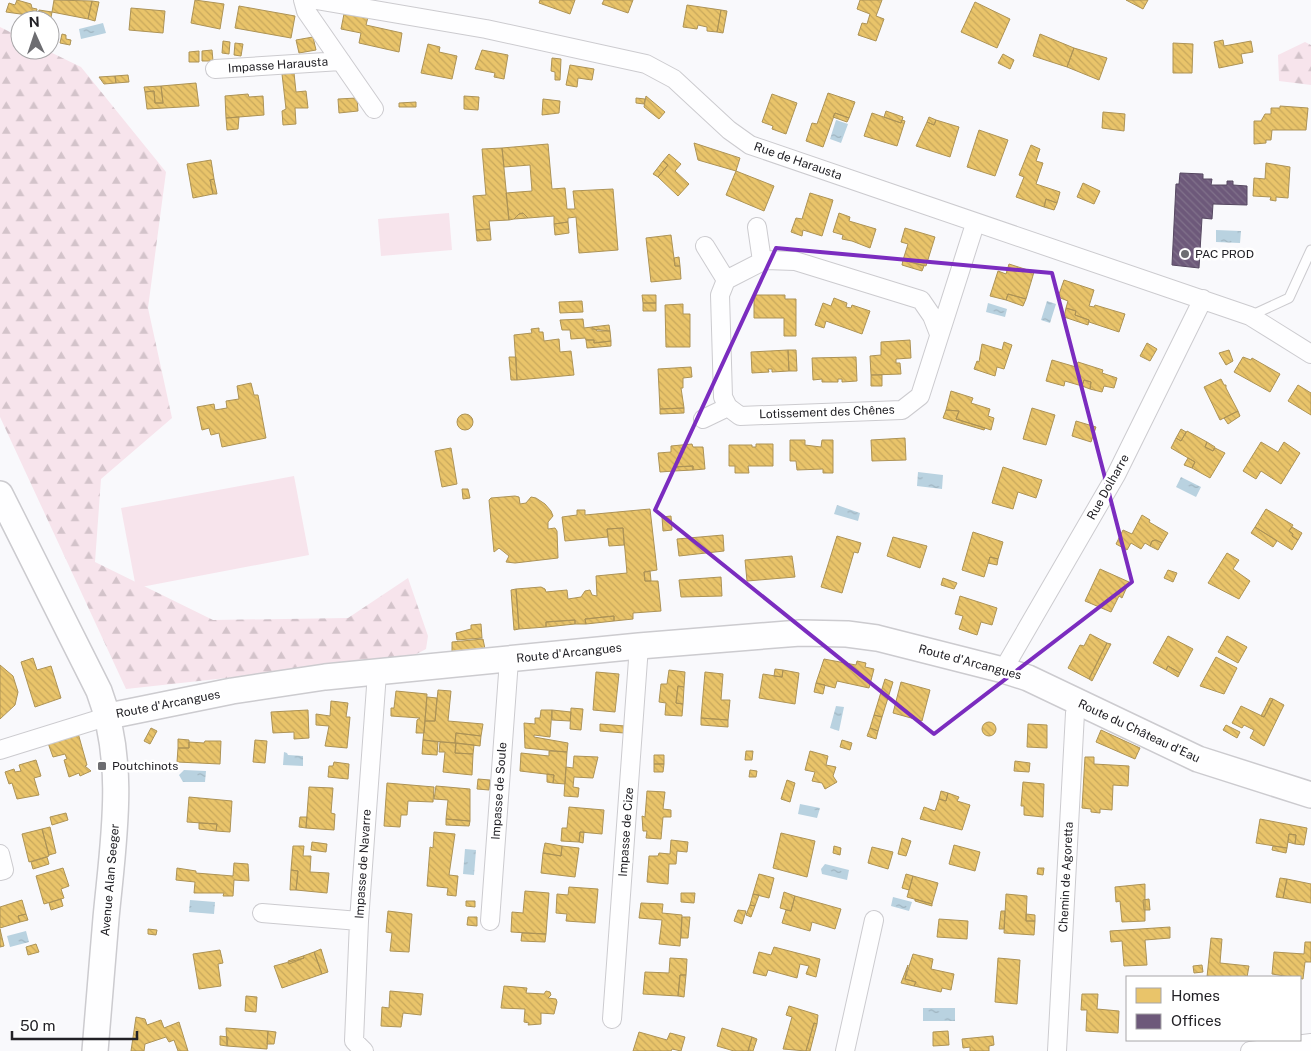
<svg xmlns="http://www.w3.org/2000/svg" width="1311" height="1051" font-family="'Public Sans',sans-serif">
<defs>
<pattern id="forest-firs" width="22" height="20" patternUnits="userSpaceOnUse" patternTransform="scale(1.25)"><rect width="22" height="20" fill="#f7e4ec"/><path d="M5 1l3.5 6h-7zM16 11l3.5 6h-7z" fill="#d3c3ca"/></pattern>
<pattern id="water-ripples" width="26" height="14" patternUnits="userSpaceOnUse" patternTransform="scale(1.25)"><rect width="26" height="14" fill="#b9d2e0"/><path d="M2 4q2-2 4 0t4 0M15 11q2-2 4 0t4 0" fill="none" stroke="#9fb4c0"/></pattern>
<pattern id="homes-back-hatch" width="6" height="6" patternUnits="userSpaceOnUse" patternTransform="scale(1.25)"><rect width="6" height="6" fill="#e9c46a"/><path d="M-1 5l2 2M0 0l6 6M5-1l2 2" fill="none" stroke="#c8a85c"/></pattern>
<pattern id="offices-back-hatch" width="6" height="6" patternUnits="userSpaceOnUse" patternTransform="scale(1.25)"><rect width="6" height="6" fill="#6d597a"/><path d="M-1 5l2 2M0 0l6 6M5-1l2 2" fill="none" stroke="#81728b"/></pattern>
</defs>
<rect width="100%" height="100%" fill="#f9f9fc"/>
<!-- forest -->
<path fill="url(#forest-firs)" d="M0,27L20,37V50H46L81,67L166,172L148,308L172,418L101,479L95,562L213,620L348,618L408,578L428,636L426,649L409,658L126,689L0,417Z
M1305,42L1311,45V85L1279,81L1278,55Z"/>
<!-- park -->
<path fill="#f7e4ec" d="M449,213L452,250L381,256L378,219Z
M294,476L309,555L136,588L121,508Z"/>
<!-- water -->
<path fill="url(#water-ripples)" d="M103,23L106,33L81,39L79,29Z
M836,120L848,124L841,143L830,139Z
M1216,230L1241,231L1240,243L1216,242Z
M1047,301L1056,304L1050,323L1041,320Z
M988,303L1007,309L1005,317L986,312Z
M918,472L943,475L942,489L917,486Z
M1181,477L1201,487L1196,497L1176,487Z
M837,505L860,513L858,521L834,514Z
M836,706L844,707L839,731L830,728Z
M284,752L287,753L288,755L303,756V766L283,765Z
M184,770L206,771L205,782H183L179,775Z
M800,804L820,808L817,818L798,814Z
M465,849L476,850L474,875L463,874Z
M825,864L849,870L847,880L822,874L821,869Z
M893,897L912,902L909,911L891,906Z
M190,900L215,902L214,914L189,912Z
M26,931L29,942L10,947L7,936Z
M923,1008H955V1021H923Z"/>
<!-- homes -->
<path fill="url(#homes-back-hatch)" stroke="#ad9356" d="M17,0L31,4L32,8L37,9L35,16L6,12L9,3L15,5Z
M54,0L92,1L88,19L52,12Z
M195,0L224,4L220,29L191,23Z
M540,0H575L570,14L539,3Z
M604,0H633L628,13L602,4Z
M860,0H882L876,16L884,19L876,41L858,35L862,23L867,24L870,14L857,9Z
M1126,0H1148L1143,9Z
M92,1L99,2L95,21L88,19Z
M975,2L1010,19L997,48L961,32Z
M687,5L721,10L717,32L707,31V27L698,25L697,29L683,27Z
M239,6L295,16L291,38L235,28Z
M131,8L165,11L163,33L129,30Z
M39,10L52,12L50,23V20H37Z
M721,10L727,11L723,33L717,32Z
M344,14L368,17L366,25L402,33L399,52L359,43L361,33L341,29Z
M62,34L66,35V39L71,40L70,45L60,43Z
M1040,34L1074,48L1067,67L1033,56Z
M313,37L316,50L299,53L296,40Z
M1223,40L1224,46L1251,41L1253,52L1241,54L1243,63L1219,68L1214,42Z
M223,41L230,42L229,54L222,53Z
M235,43L243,44L241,56L234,55Z
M1173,43L1193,44L1192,73H1173Z
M428,44L440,47L439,52L457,56L452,79L421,73Z
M1074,48L1107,58L1099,80L1067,67Z
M212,50L213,61H202V51Z
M482,50L508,55L504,79L494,77L495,73L475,69Z
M199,51V62H189V52Z
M1003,54L1014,60L1010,69L998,63Z
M552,58L561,59L560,80H555V72L551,71Z
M570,65L594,69L592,80L578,78L577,87L566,85Z
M294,73L296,92L306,91L308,108H295L296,124L283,125L282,111L286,109L282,74Z
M128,75L129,82L116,83L115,76Z
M115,76L116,83L104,84L99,77Z
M196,83L199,106L147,109L145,92L154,91L155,103H163L161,86Z
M161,86L163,103H155L154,91L145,92L144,87Z
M828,93L855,102L849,118L835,113L823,147L806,141L812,123L817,124Z
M248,94L249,97L263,96L264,115L226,118L225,96Z
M772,94L797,103L786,134L772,129L773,126L762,122Z
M464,96L479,97L478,110L464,109Z
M646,96L665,112L659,119L644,107Z
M357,98L358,111L339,113L338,99Z
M636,98L645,99L644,104L636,103Z
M543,99L560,101L559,113L542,115Z
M416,102V107H399V103Z
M1280,106L1308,108L1306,130H1272L1271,140H1266V143L1254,144V121H1261L1265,114H1271V108H1280Z
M886,111L903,117L901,123L884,117Z
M1103,112L1125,114L1124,131L1102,128Z
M835,113L849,118L847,122L833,117Z
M872,113L901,123L902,120L905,121L897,146L864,136Z
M239,117L238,129L227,130L226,118Z
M929,117L936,120L934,125L927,122Z
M936,120L959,127L950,157L916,146L927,122L934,125Z
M979,130L1008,140L995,176L967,167Z
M694,143L740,158L736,171L698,160Z
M548,144L552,189L565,188L567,209H575L573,191L613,189L618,250L579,253L576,217L568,218V222L554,224V216L528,218L523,213L519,214L514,219L509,220L506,193L532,191L530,165L504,167L502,148Z
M1031,145L1040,149L1036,161L1043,163L1036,184L1060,192L1057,203L1046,199L1044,207L1016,197L1024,177L1019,175Z
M502,148L509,220L489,221L490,229L476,230L473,196L486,195L482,149Z
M669,154L681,164L675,171L689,184L678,196L658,177L668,165L663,161Z
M211,160L214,179L210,180L213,194L193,198L187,164Z
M663,161L668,165L658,177L653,174Z
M1266,163L1290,167L1288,198L1276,197V201L1270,200L1271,197L1253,196L1254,178L1265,179Z
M736,171L774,186L764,211L726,195Z
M214,179L217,194H213L210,180Z
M1083,183L1100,191L1094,204L1077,197Z
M810,193L833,200L822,236L803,230L802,236L791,232L796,218L802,219Z
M1046,199L1057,203L1054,210L1044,207Z
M523,213L528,218L514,219L519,214Z
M839,213L850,217L849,221L876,229L870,248L852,241L842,239L843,235L833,232Z
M568,222L569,233L555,235L554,224Z
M905,228L935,237L926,266L903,260L908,244L901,242Z
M490,229L491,240L477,241L476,230Z
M671,235L675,266H680L681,279L651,282L646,238Z
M679,257L680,266H675L674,258Z
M903,260L924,266L922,271L902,265Z
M1009,264L1034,272L1026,299L1008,294L1006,300L990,296L998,271L1006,274Z
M1064,280L1094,290L1089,306L1094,307L1095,305L1125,314L1119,332L1089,322V320L1075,315L1076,311L1066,308L1068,301L1058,297Z
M1008,294L1026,299L1023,306L1006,300Z
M642,295H656V303H643Z
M754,295H785V299H796V336H784V318H754Z
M834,298L847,303L846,307L851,308L852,305L870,311L862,334L826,321L824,328L815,325L823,303L831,306Z
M582,301L583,312L560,313L559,302Z
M643,303H656V311H643Z
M683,304V314H690V347H666L665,305Z
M1066,308L1076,311L1075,315L1089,320L1088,325L1064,317Z
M583,319L584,328L592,327L597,331H610L611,341L594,343V340H586L585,338L571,339L570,330H562L560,320Z
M609,325L610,331L592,329V327Z
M539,328V332H543L544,341L559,339L560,352L571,351L574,375L517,380L514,335L532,333L531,329Z
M586,340H594V343L611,341V346L587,348Z
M910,340L911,358L896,359V363H900L901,374L871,375L870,356L881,355V342Z
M1004,342L1012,345L1004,369L997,367L995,376L974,369L977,361L979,362L982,344L1002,350Z
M1147,343L1157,349L1150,361L1140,356Z
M788,350H796L797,371H789Z
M788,350L789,371L772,372V369H768L769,372L752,373L751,352Z
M1229,350L1233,361L1226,365L1219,353Z
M509,357H516L517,380H511Z
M856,357L857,381L842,382V379H838V382H822V379L813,380L812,358Z
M1243,357L1251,360L1252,358L1280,374L1270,392L1234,372Z
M1052,360L1076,367L1078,362L1103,370L1102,373L1117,378L1114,388L1104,386L1102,392L1090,389L1091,382L1084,380L1082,386L1065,381L1064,386L1046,381Z
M691,367L692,377L683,378V388H681L684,408L660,409L658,369Z
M871,375H882V386H871Z
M1221,379L1224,385H1226V388L1238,411L1220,420L1204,387Z
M1084,380L1091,382L1090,389L1082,386Z
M251,383L254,395H258L266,438L222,447L219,433L211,435L209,428L202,430L197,407L214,404L215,410L227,408L226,401L239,399L237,386Z
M1298,385L1311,393V415L1288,401Z
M951,391L973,398L971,403L990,409L988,416L994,418L991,430L956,419L959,411L946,410Z
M684,408V413L660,414V409Z
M1032,408L1055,415L1046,445L1023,439Z
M946,410L959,411L956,419L985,428L984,430L943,418Z
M1238,411L1240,416L1228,424L1224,418Z
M457 422a8 8 0 1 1 16 0a8 8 0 1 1-16 0Z
M1076,421L1096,427L1091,442L1072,436Z
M1181,429L1186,432L1181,441L1176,438Z
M1187,431L1207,442L1205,447L1213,451L1215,448L1225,453L1210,478L1192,468L1195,462L1171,448L1176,438L1181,441Z
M905,438L906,460L872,461L871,440Z
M790,440H805V445L821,447L822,440H833V473H823V469L797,470L796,461H790Z
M1207,442L1215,447L1213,451L1205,447Z
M1261,442L1278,452L1284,442L1300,453L1281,484L1261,471L1256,479L1243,471Z
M692,444L693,447H703L705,469L693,470V466L674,467V471L660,472L658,453L671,452V446Z
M756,444H773V466H748L749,473H735V466H729V445H752V447H756Z
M451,448L457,484L442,487L435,451Z
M1188,458L1195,462L1192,468L1184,465Z
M693,466V470L674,471V467Z
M1003,467L1042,480L1036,498L1018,492L1013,509L992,503Z
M462,489H468L470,498L463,499Z
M515,496L519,497L520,504L526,503L531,497L536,498L545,504L551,511L553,516L548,522V529L555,528L557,531L558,558L515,563L506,562L509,556L499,548L494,552L489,500L491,498Z
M650,509L657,570L644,572L645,581H658L661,611L633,613V619L614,621V616L585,619L586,624H575V620L546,622V627L519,629L516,589L541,587L545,589L546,592L567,590L568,599L581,597L585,591L590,590L592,595L597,596L596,576L627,573L623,528L607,529L608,537L565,541L562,517L577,515V510H585V515Z
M1266,509L1293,525L1289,531L1293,534L1292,536L1298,540L1292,550L1255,527Z
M1142,515L1150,520L1149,522L1168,533L1162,543L1156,540L1152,541L1150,546L1145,543L1141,549L1131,543L1127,550L1116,544L1123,530L1132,534Z
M671,516L672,530L663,531L662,517Z
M1255,527L1277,541L1273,547L1251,533Z
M1292,527L1302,533L1298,540L1292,536L1293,534L1289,531Z
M623,528L624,545L609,546L607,529Z
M973,532L1003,542L998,559L990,557L984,577L962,570Z
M723,535L724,551L679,556L677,539Z
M837,536L861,543L858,553L854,552L842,593L821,587Z
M893,537L927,546L920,568L887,556Z
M1156,540L1162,543L1158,550L1150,546L1152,541Z
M1227,553L1239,560L1233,569L1250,581L1239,599L1208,583Z
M792,556L795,577L747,581L745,560Z
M990,557L998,559L997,565L988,563Z
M1100,569L1129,582L1122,598L1119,596L1111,612L1085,601Z
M1168,570L1177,573L1173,582L1164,578Z
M650,571L651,581H645L644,572Z
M721,577L722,596L681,597L679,580Z
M943,578L957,583L954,589L941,585Z
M516,589L519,629L514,630L511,590Z
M960,596L997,608L992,625L981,622L977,635L959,629L963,616L955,614Z
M614,616V621L586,624L585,619Z
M575,620V624L546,627V622Z
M481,624L482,638L457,640L456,633L471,629V625Z
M1090,634L1107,643L1089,679L1068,668L1080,645L1084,646Z
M1168,636L1193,649L1180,673L1168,666L1166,670L1153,663Z
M1227,636L1247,647L1238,663L1218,652Z
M483,639L485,649L452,652V642Z
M1107,643L1111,644L1092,681L1089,679Z
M1216,657L1237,668L1224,694L1200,686Z
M33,658L37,670L51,666L61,698L35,707L21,662Z
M824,659L856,665L857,661L866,663L865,667L874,669L869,688L837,681L835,688L816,683Z
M0,665L13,676L18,692L15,705L0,719Z
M1168,666L1180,673L1178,677L1166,670Z
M775,669L783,670L782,677L774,676Z
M669,670L685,672L684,687L678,686L676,703L683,704L682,716L665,715L666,703L659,702L661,684H667Z
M783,670L799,673L795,704L759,698L763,674L782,677Z
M596,672L619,674L615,712L593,710Z
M705,672L723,674L721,700H730L728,720L701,718Z
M885,679L893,682L882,717L874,715Z
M901,682L930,690L922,721L893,713Z
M816,683L825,685L823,694L814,692Z
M678,686L684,687L683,704L676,703Z
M438,690L451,691L448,721L483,724L481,736L456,733L455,743L423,740L425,721H435Z
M396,691L427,694L424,733H416L417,720L420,718L391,716V708H394Z
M427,697L437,698L435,721H425Z
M1270,698L1273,699L1264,717L1261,716Z
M1273,699L1284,705L1264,746L1250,738L1254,730L1244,725L1242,728L1232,723L1241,706L1264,717Z
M331,701L348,703L346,717H350L347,748L325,746L329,726L316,725V714L330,716Z
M571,708L583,709L581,730L570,729Z
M308,710L309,738L294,739V732L273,733L271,712Z
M541,710H552L550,737L534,735V737L568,743L567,752L525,748L524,723L535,724V718H540Z
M552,710L571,712L570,721L552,720Z
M874,715L882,717L878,731L870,728Z
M701,718L728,720V727L701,725Z
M982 729a7 7 0 1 1 14 0a7 7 0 1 1-14 0Z
M600,724L625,726L624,733L600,731Z
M1028,724L1047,725V748L1027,747Z
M1226,725L1240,732L1237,738L1223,730Z
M151,728L157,731L150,744L144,741Z
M870,728L878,731L876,739L867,736Z
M1101,730L1140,748L1135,759L1096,742Z
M78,733L87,765L85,766L91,771L80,776L79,773L69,777L64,760L67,759L65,754L53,757L48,743Z
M456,733L481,736L480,746L455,743Z
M178,739L189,740V748H178Z
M255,740L267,741L265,763L253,762Z
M423,740L438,742L437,755L422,754Z
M842,740L852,743L850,750L840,747Z
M205,741H221L220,764L177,762L178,748H189V742L204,743Z
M440,742L456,743L455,753L473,754L472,775L443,772L445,752H439Z
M456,743L474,745L473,754L455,753Z
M549,751L567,752L565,784L553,783L554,775L520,771L521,753L549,756Z
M746,751H753L752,760H745Z
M810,751L828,756L826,765L836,767L833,776L837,782L825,789L822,783L812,781L815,772L805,770Z
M654,755H664V764H654Z
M574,756L598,757L593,778L574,777L573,787L579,788L578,797L564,796L566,767L573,768Z
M1085,757H1094V764L1129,766L1128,786L1113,785L1112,810L1100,809V813L1091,812V809L1082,808Z
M36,760L41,776L34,778L39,795L17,799L12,783L9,784L5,772L14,769L15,772L21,771L19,765Z
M1015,761L1030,763L1029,772L1014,771Z
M334,762L349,764L348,779L328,777L329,766H333Z
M654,764H664L663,772H654Z
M750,770L757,771L756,777H749Z
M547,774L554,775L553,783L547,782Z
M478,779L490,780L489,790L477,789Z
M787,780L795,783L790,802L781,799Z
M1023,782L1044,784L1043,817L1024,815V806H1021Z
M387,783L434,787L433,802L408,801L407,815H401L400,827L384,826Z
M436,786L470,789V821L446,819L448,800L434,799Z
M309,787L333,788L331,813L335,814L334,830L306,828Z
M647,791L665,792L663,809L671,810V817H663L661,839L646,838L647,831H643L642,816L645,817Z
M941,791L948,793L946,801L939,799Z
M948,793L959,797L957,801L970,805L962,830L920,819L924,807L935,811L939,799L946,801Z
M189,797L232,801L230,832L216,831L217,824L187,822Z
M569,807L604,810L602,834L580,832L579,842L561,841L562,828H567Z
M66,813L68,820L52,825L50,817Z
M300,817H307L306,828L299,827Z
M446,819L470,821L469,826L446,825Z
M1260,819L1307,828L1304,845L1295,844L1296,835L1289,834L1287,848L1256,843Z
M199,823L217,824L216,831L199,829Z
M50,827L56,853L49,855L42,829Z
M42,829L49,856L29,862L22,834Z
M434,832L455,834L449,875L458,876L456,896L447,895L448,888L427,886L430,847L433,848Z
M580,832H584L583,843L579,842Z
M781,833L815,841L807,877L773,868Z
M1289,834L1296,835L1295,844L1288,842Z
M902,838L911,841L906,856L898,854Z
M671,840L688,842L687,852L677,851L676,864H669L668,884L647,882L649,856H658L659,853L670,854Z
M312,842L327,844L326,852L311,850Z
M545,843L562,846L561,856L543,853Z
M954,845L980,852L975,871L949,864Z
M293,846H304L303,856H311L310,872L329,873L327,893L296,890L298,871L291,870Z
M562,846L579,848L575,877L541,873L543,853L561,856Z
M834,846L841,848L840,855L833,853Z
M1273,846L1287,848L1286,853L1272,850Z
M872,847L893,852L888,869L868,863Z
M47,857L49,864L33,869L31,862Z
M234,863L248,864L249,881L234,880L233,896H223L224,893H194L195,882L176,880L177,868L196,871V873L233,876Z
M63,868L69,886L61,889L64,898L44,904L36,876Z
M1038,868H1044L1043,875L1037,874Z
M291,870L298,871L296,890H290Z
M759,874L774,878L769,898L753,894Z
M906,874L913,876L909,890L902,888Z
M913,876L938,883L932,904L907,897Z
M1280,878L1287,879L1283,898L1276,897Z
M1287,879L1311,884V903L1283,898Z
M1145,884V921L1122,922L1120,901L1116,902L1115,887Z
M569,887L598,889L595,923L566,921L567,914L556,913L557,894L568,895Z
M525,891L549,893L546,934L511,932L512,912L523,913Z
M784,892L795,896L791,911L780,908Z
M681,893H695L694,903L681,902Z
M753,894L759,895L755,906L750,905Z
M1006,894L1027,896L1026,921H1035L1034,935L1004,933Z
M795,896L841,909L835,929L812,922L810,931L782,923L786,910L791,911Z
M61,899L63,906L51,910L49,903Z
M915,899L932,904V906L915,901Z
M1149,899L1150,910H1144L1143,900Z
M22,900L26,914L18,916L20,922L0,928V907Z
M466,901H475V907L466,906Z
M641,903L663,904L662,913L682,915L680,946L659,944L662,920L639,918Z
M750,905L755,906L751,917L746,915Z
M738,910L746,911L742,924L734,921Z
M388,911L412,914L409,952L390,951L392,933L386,932Z
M1001,911H1005L1004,929H999Z
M26,914L28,920L20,922L18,916Z
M1026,914L1035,915V921H1026Z
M468,917H477V926L467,925Z
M682,917H690L688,938H681Z
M939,919L968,921L967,939L937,937Z
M1170,927V938L1145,940L1147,965L1124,966L1122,941L1111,942L1110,931Z
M0,929L4,946L0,947Z
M148,929L157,930L156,935L148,934Z
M522,933L546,934L545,942L521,941Z
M1211,938L1222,939L1220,963L1249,966L1247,977H1207Z
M1305,942H1311V962H1305L1303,979L1272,974L1274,952L1304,954Z
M36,944L39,952L28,955L26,947Z
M774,947L820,959L816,977L806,974L809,966L800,964L797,978L768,970L766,976L753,973L759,952L771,955Z
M321,949L328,972L322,974L314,952Z
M220,950L223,963L218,964L221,986L199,989L193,954Z
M314,952L322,974L282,988L274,966L304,958L303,956Z
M913,954L933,959L931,969L954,974L951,990L942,988L941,992L914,986L916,982L905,979Z
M303,956L304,958L289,964L288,961Z
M670,958L687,959L686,975H680L678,996L643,994L645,972L669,973Z
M998,958L1020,960L1017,1004L995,1002Z
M908,965L905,979L916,982L914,986L901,983Z
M1202,965L1203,972L1194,973L1193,966Z
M680,975H686L684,997L678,996Z
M504,986L527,988L526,993L544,994L546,991L550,992L551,995L548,998L556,999L557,1002L554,1014L541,1013V1024L528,1025L529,1023L524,1022L525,1009L501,1008Z
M390,991L423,994L421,1015L403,1013L401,1027L381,1026L382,1007L389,1008Z
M1082,994H1098L1097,1009L1119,1011L1118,1033L1086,1031L1087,1010H1081Z
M246,996L257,997L256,1012L245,1011Z
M789,1006L818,1015L817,1024L814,1023L806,1051L783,1049L792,1017L786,1015Z
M136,1017L145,1019L147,1025L161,1020L164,1028L179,1022L188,1051H178L174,1040L169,1042L166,1037L145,1044L144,1051H131Z
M814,1023L817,1024L810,1051H806Z
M226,1028L268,1031L267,1049L227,1046Z
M722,1028L752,1037L748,1051H734L717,1046Z
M268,1031L276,1032L274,1044H267Z
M948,1031L949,1045L933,1046V1032Z
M639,1032L667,1040L670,1033L685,1037L681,1051L672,1049L671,1051H633Z
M220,1036L228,1037L227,1046L220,1045Z
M993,1036L994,1045L989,1046V1051H970V1047L963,1048L962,1039Z
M752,1037L757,1039L753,1051H748Z"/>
<!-- offices -->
<path fill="url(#offices-back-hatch)" stroke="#564861" d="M1180,173L1203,174V179H1212L1211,185H1227V181H1233V185L1247,186V205L1213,204L1212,219L1202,218L1199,268L1172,265L1176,184H1179Z"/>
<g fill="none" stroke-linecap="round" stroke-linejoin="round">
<defs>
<path id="lane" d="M1250,316L1289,298L1311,250"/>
<path id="street" d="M303,0L306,11L374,109
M316,0L486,29L646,64L674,79L729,130L750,145L1250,316L1311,354
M215,69L341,61
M757,227L762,261
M705,246L726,280
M939,334L932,316L921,300L795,261L765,260L726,280L720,295L723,397L728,407L740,416L902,410L920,396L975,224
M703,419L728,407
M1003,670L1116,475L1203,299
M0,750L109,716
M0,854L4,870L0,871
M262,913L359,921
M490,921L509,660
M612,1019L639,646
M364,1051L354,1041L359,921L377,673
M845,1051L874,920
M1057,1051L1075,713L1080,703
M1250,1051L1311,1043"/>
<path id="secondary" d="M0,494L99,691C127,764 113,843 106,918C102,962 99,1007 95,1051
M109,716L232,691L325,677L639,646L800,633L847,634L877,638L1003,670L1028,678L1198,759L1311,795"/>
</defs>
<!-- lane casing -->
<use href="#lane" stroke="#cccbcf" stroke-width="11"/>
<!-- street casing -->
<use href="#street" stroke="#cccbcf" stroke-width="20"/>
<!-- secondary casing -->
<use href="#secondary" stroke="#cccbcf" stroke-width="28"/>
<!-- lane -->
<use href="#lane" stroke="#fefeff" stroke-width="9"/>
<!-- street -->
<use href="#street" stroke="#fefeff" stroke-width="18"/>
<!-- secondary -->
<use href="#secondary" stroke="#fefeff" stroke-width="25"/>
</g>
<!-- marked area -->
<path fill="none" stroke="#7b2cbf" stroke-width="4" stroke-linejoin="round" d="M776,248L1052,273L1132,582L934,734L655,510Z"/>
<!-- markers -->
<g fill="#6d6d71" stroke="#fff" stroke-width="2">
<circle cx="1185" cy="254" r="5"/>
<rect x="97" y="761" width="10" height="10" rx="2.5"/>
</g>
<g text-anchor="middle" stroke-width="5" stroke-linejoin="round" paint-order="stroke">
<!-- street labels -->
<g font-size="12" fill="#222126" stroke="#fff">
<text transform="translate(278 65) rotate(-4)" y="4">Impasse Harausta</text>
<text transform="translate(798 161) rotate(19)" y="4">Rue de Harausta</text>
<text transform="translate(827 412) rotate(-2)" y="4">Lotissement des Chênes</text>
<text transform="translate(1108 487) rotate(-61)" y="4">Rue Dolharre</text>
<text transform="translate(569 653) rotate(-6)" y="4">Route d'Arcangues</text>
<text transform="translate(970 662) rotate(15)" y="4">Route d'Arcangues</text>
<text transform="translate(168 704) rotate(-11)" y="4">Route d'Arcangues</text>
<text transform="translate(1139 731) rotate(25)" y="4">Route du Château d'Eau</text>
<text transform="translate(499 791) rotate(-86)" y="4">Impasse de Soule</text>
<text transform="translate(626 832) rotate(-86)" y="4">Impasse de Cize</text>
<text transform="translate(363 864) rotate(-86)" y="4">Impasse de Navarre</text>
<text transform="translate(1066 877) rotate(-87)" y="4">Chemin de Agoretta</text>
<text transform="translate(110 880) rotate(-85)" y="4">Avenue Alan Seeger</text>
</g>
<!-- poi labels -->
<g font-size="12" fill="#222126" stroke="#fff" text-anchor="start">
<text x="1195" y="258">PAC PROD</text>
<text x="112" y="770">Poutchinots</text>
</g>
</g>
<!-- legend -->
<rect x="1126" y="976" width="175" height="65" fill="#ffffff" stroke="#a7a6a8"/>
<rect x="1136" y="988" width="25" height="15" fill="#e9c46a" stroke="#a7a6a8"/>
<text x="1171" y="1001" font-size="15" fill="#222126">Homes</text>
<rect x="1136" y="1014" width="25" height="15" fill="#6d597a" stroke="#a7a6a8"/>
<text x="1171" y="1026" font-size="15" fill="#222126">Offices</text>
<!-- north arrow -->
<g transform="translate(35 35) rotate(357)"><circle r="24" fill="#ffffff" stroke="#a7a6a8"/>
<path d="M0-4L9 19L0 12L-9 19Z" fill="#6d6d71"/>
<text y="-8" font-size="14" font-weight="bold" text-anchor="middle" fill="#222126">N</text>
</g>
<!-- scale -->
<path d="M12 1031v8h125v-8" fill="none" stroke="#222126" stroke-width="2.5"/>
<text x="20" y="1031" font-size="15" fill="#222126" stroke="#ffffff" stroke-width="4" paint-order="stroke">50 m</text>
</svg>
